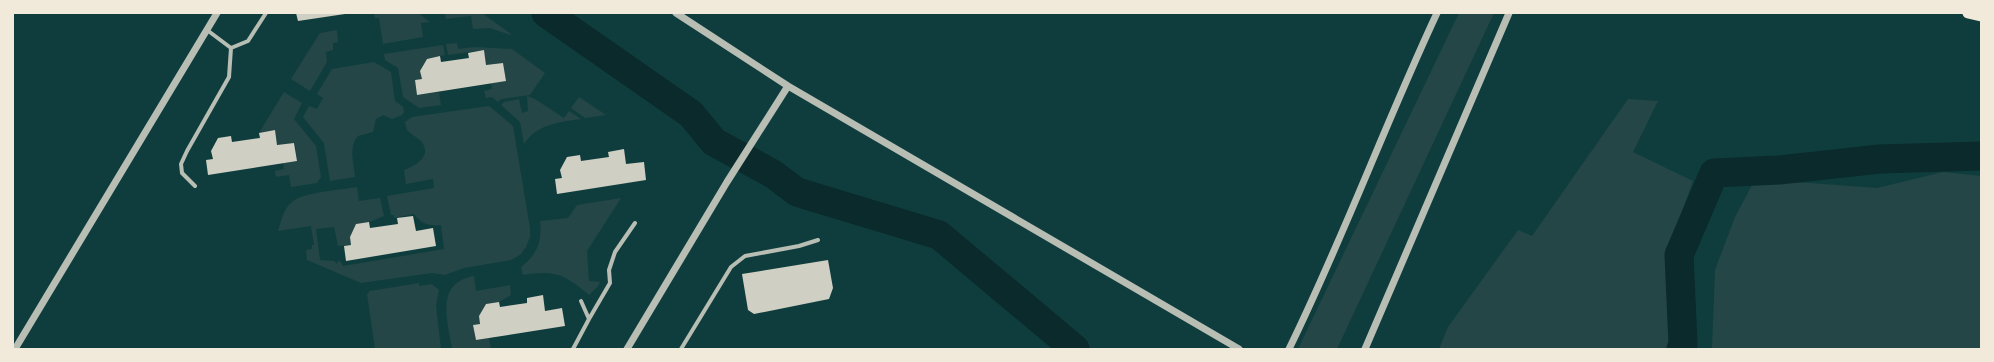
<svg xmlns="http://www.w3.org/2000/svg" width="1994" height="362" font-family="Commissioner,sans-serif">
<rect width="100%" height="100%" fill="#0f3d3e"/>
<!-- green -->
<path fill="#244646" d="M374,13H418L430,22L421,23L423,37L383,44L379,18H375Z
M443,13H482L511,34L510,35L490,28L473,29L471,16L446,19L445,15Z
M1459,13H1494L1337,349H1298Z
M337,30L338,42L333,43V50L326,52L327,62L310,91L291,79L320,33Z
M457,43L458,49L475,47L512,49L545,73L530,95L501,99L498,102L492,97L486,98L484,91L492,89L491,83L506,81L503,63L486,65L484,50L448,55L446,44Z
M443,45L445,55L427,59L420,71L422,79L415,80L417,95L439,92L441,105L419,108L403,97L398,68L385,60L384,54Z
M374,62L391,72L395,101L403,107L404,112L402,115L392,119L383,115L376,119L373,132L358,136C348,147 354,164 355,177L330,181L324,143L303,117L309,106L317,109L323,98L317,94L332,69Z
M284,92L302,103L294,119L316,146L321,177L317,183L291,187L289,175L276,177L275,171L284,169L283,163L297,161L295,143L277,145L275,130L259,133Z
M527,96L535,99L564,118L569,111L581,119C560,122 537,124 524,144L520,122L501,105L504,102L519,99L522,113L528,111Z
M579,97L606,115L585,118L571,108Z
M1628,99L1658,101L1633,152L1693,181L1668,250L1674,340L1670,349H1439L1448,327L1518,230L1532,236Z
M489,106L513,126L530,228V237L526,247L521,254L511,260L464,268L445,275L432,273L361,283L307,260L306,250L312,249V245H314L311,226L278,231C281,222 283,210 291,203C301,192 341,190 357,187L359,201L380,198L384,216L369,222L356,224L350,237L351,245L338,246L334,227L316,229L320,260L334,261L337,264L338,261H340L343,266L444,249L441,225C428,226 422,224 414,214L394,218V215H391L387,196L434,188L433,179L406,184L404,170C416,166 434,155 420,140C416,137 411,134 407,130L405,122L412,117Z
M1943,172L1981,176V349H1712L1715,270L1735,217L1752,185L1782,181L1877,188Z
M621,198L587,251L589,281L600,282L598,286L589,295C564,274 555,270 523,275L521,267C538,254 542,241 540,221L568,218L577,205Z
M474,276L476,291L510,285L511,295L499,302L486,304L479,316L480,324L473,325L476,340L489,338L491,349H452C448,322 434,283 474,276Z
M419,283V286L432,284L439,290L436,306L441,349H375L367,294L370,291Z"/>
<g fill="none" stroke-linecap="round" stroke-linejoin="round">
<!-- river -->
<path stroke="#0a2a2b" stroke-width="29" d="M546,13L691,114L714,142L773,174L797,192L939,235L1075,349
M1681,349L1683,344L1679,255L1714,173L1779,170L1880,159L1981,156"/>
</g>
<!-- building -->
<path fill="#cfcfc3" d="M296,13H345V14L298,21Z
M484,50L486,65L503,63L506,81L417,95L415,80L422,79L420,71L427,59L440,56L441,62L469,58L468,53Z
M275,130L277,145L294,143L297,161L208,175L206,160L213,159L211,151L218,138L231,136L232,142L260,138L259,133Z
M624,149L626,164L644,162L646,180L557,194L555,179L562,178L560,170L567,157L580,155L581,161L609,157L608,152Z
M413,216L416,231L433,228L436,246L346,261L344,246L351,245L350,237L356,224L369,222L370,228L398,224L397,218Z
M828,260L833,288L829,299L754,314L748,310L742,274Z
M543,295L545,311L562,308L565,326L476,340L473,325L480,324L479,316L486,304L499,302L500,307L527,303V298Z"/>
<g fill="none" stroke-linecap="round" stroke-linejoin="round">
<!-- minor -->
<path stroke="#b8beb3" stroke-width="4" d="M207,30L231,48L248,41L266,13
M195,186L182,173L181,164L187,151L229,77L231,48
M589,319L610,283L609,270L615,252L635,223
M573,349L589,319L581,301
M681,349L731,267L745,256L799,246L818,240"/>
<!-- tertiary -->
<path stroke="#b8beb3" stroke-width="7" d="M676,13L788,86L1239,349
M15,349L217,13
M627,349L727,182L788,86
M1289,349C1343,239 1385,124 1437,13
M1365,349L1509,13"/>
<!-- trunk -->
<path stroke="#f1e9da" stroke-width="11" d="M1968,13L1981,16"/>
</g>
<!-- border -->
<rect width="1994" height="362" fill="none" stroke="#f1e9da" stroke-width="28"/>
</svg>
